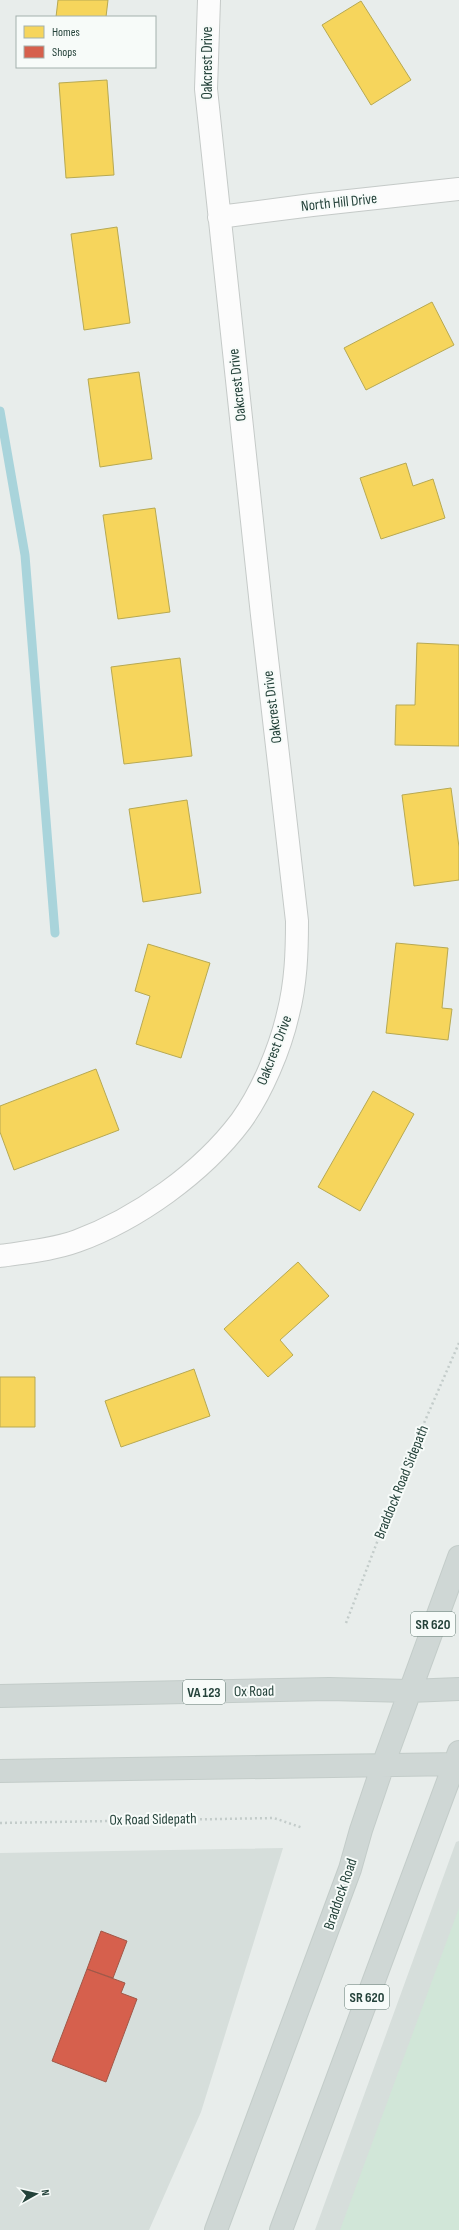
<svg xmlns="http://www.w3.org/2000/svg" width="459" height="2230" font-family="'Sofia Sans Condensed',sans-serif">
<rect width="100%" height="100%" fill="#e8edeb"/>
<!-- built -->
<path fill="#d6dedb" d="M459,1841V2230H315L456,1842Z
M283,1848L201,2112L149,2230H0V1853Z"/>
<!-- green -->
<path fill="#d1e6d8" d="M459,1908V2230H340Z"/>
<!-- homes -->
<path fill="#f6d55c" stroke="#b7a952" d="M58,0H108L106,17H56Z
M361,1L411,80L371,105L322,25Z
M107,80L114,175L66,178L59,83Z
M117,227L130,323L84,330L71,234Z
M432,302L454,345L366,390L344,348Z
M139,372L152,459L100,467L88,379Z
M406,463L413,486L433,479L445,518L381,539L360,478Z
M155,508L170,612L118,619L103,515Z
M417,643L459,645V746L395,745L396,705H415Z
M180,658L192,756L124,764L111,667Z
M451,788L459,847V880L414,886L402,795Z
M187,800L201,893L143,902L129,809Z
M396,943L448,948L442,1008L452,1009L448,1040L386,1033Z
M148,944L210,963L181,1058L136,1044L150,996L135,991Z
M96,1069L119,1130L14,1170L0,1132V1106Z
M373,1091L414,1114L360,1211L318,1187Z
M298,1262L329,1296L280,1340L293,1355L268,1377L224,1329Z
M194,1369L210,1416L121,1447L105,1401Z
M0,1377H35V1427H0Z"/>
<!-- shops -->
<path fill="#d6604d" stroke="#a15747" d="M101,1931L127,1941L113,1978L87,1969Z
M87,1969L125,1983L121,1993L137,1999L106,2082L52,2061Z"/>
<g fill="none" stroke-linecap="round" stroke-linejoin="round">
<!-- stream -->
<path stroke="#a9d4db" stroke-width="9" d="M0,411L25,555L55,933"/>
<defs>
<path id="minor" d="M219,217L312,205L459,189
M0,1256C26,1252 52,1250 77,1241C137,1219 202,1173 241,1121C262,1092 280,1049 288,1014C296,983 297,952 297,921L262,615L206,89L209,0"/>
<path id="major" d="M0,1696L329,1689L409,1691L459,1689
M0,1771L459,1764
M216,2230L350,1869L361,1830L383,1765L459,1557
M281,2230L459,1752"/>
</defs>
<!-- minor casing -->
<use href="#minor" stroke="#c5cac8" stroke-width="24"/>
<!-- major casing -->
<use href="#major" stroke="#c3ccc9" stroke-width="24"/>
<!-- path -->
<path stroke="#c3ccca" stroke-width="2.5" stroke-dasharray="2 3" stroke-linecap="butt" d="M346,1623L414,1446L459,1343
M0,1823L274,1818L303,1828"/>
<!-- minor -->
<use href="#minor" stroke="#fcfcfc" stroke-width="22"/>
<!-- major -->
<use href="#major" stroke="#cfd7d5" stroke-width="22"/>
</g>
<g text-anchor="middle" stroke-width="4" stroke-linejoin="round" paint-order="stroke">
<!-- shield labels -->
<g fill="#f7fbf9" stroke="#637a73" stroke-width="1">
<rect x="411" y="1612" width="44" height="24" rx="3"/>
<rect x="183" y="1680" width="42" height="24" rx="3"/>
<rect x="345" y="1985" width="44" height="24" rx="3"/>
</g>
<g font-size="14" font-weight="bold" fill="#24423a">
<text x="433" y="1629">SR 620</text>
<text x="204" y="1697">VA 123</text>
<text x="367" y="2002">SR 620</text>
</g>
<!-- street labels -->
<g font-size="15" fill="#24423a" stroke="#f7fbf9">
<text transform="translate(207 63) rotate(-90)" y="5">Oakcrest Drive</text>
<text transform="translate(339 202) rotate(-6)" y="5">North Hill Drive</text>
<text transform="translate(237 385) rotate(-96)" y="5">Oakcrest Drive</text>
<text transform="translate(272 707) rotate(-97)" y="5">Oakcrest Drive</text>
<text transform="translate(274 1050) rotate(-69)" y="5">Oakcrest Drive</text>
<text transform="translate(401 1482) rotate(-68)" y="5">Braddock Road Sidepath</text>
<text transform="translate(254 1691) rotate(-1)" y="5">Ox Road</text>
<text transform="translate(153 1819) rotate(-1)" y="5">Ox Road Sidepath</text>
<text transform="translate(340 1894) rotate(-71)" y="5">Braddock Road</text>
</g>
</g>
<!-- legend -->
<rect x="16" y="16" width="140" height="52" fill="#f7fbf9" stroke="#a3b1ad"/>
<rect x="24" y="26" width="20" height="12" fill="#f6d55c" stroke="#a3b1ad"/>
<text x="52" y="36" font-size="12" fill="#24423a">Homes</text>
<rect x="24" y="46" width="20" height="12" fill="#d6604d" stroke="#a3b1ad"/>
<text x="52" y="56" font-size="12" fill="#24423a">Shops</text>
<!-- north arrow -->
<g transform="translate(36 2194) rotate(82)" stroke="#f7fbf9" stroke-width="3" paint-order="stroke">
<path d="M0-3L7 15L0 10L-7 15Z" fill="#24423a"/>
<text y="-6" font-size="11" font-weight="bold" text-anchor="middle" fill="#24423a">N</text>
</g>
</svg>
